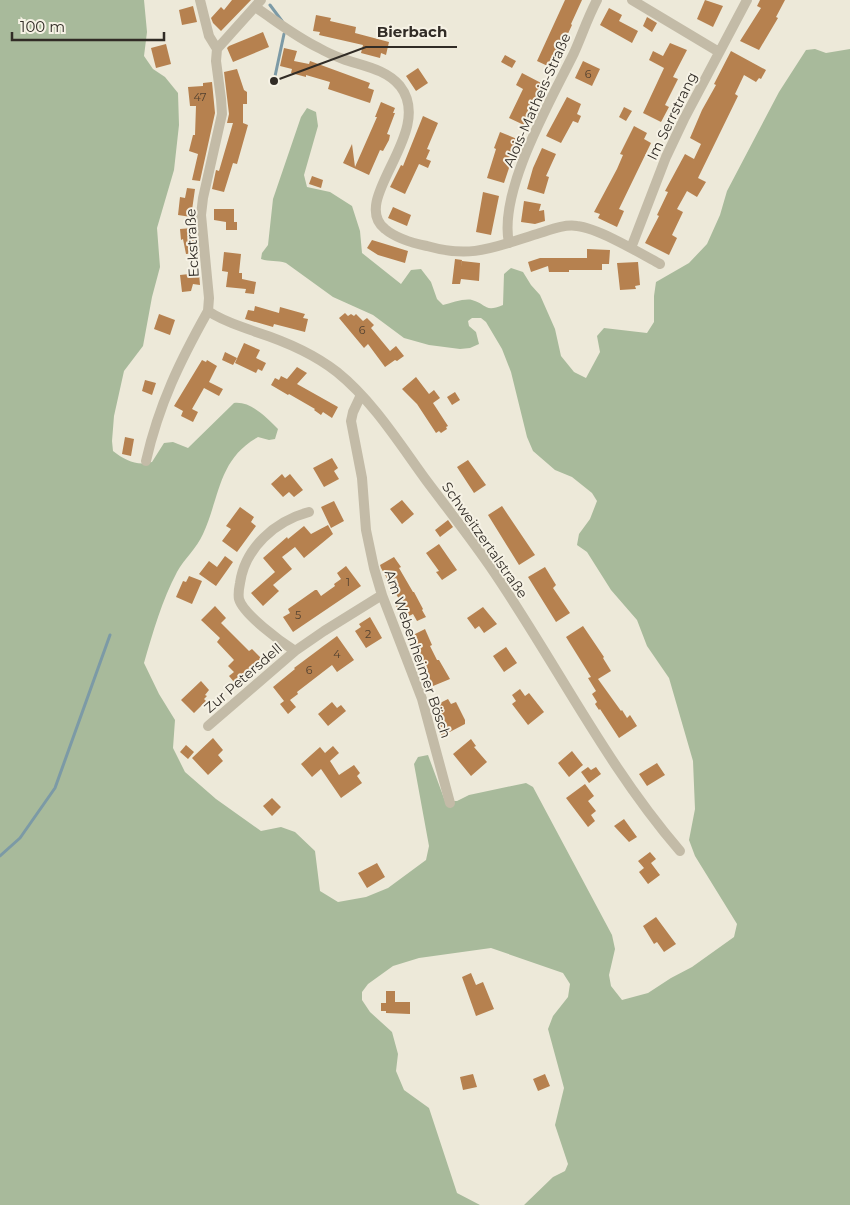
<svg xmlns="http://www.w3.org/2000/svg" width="850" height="1205" font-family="Montserrat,sans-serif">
<rect width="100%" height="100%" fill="#ede9d9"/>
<!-- green -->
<path fill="#a8ba9b" d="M0,0H144L147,32L144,56L153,69L165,77L178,93L179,125L174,170L157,228L160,267L152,297L143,346L124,371L114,416L112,441L113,451C126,461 137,466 152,462L164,443L173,442L188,448L234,403C251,401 266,417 278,429L275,439L269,440L258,437C218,459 220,497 203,534C197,548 184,559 177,572C162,600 153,632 144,663L159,694L175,720L173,748L185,772L216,799L261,831L281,827L295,832L315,851L320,891L338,902L366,897L388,888L426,860L429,846L414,764L418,757L428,755L445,801H457L469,795L526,783L533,787L612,935L615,949L609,975L611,986L622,1000L648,993L671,978L692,967L734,937L737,924L695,856L689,840L695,809L693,761L669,678L647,646L637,620L611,590L587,552L577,545L579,534L590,519L597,501L592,493L572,477L555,470L533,451L527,437L511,372L502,349L486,322L481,318H472L468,321L469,326L476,332L479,344L470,348L460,349L429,345L404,338L373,315L333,297L286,263C277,260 270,262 261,259L262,253L268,245L273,199L301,117L307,108L316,112L318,126L304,175L307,187L330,192L352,206L360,231L362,253L401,284L411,270L421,269L431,282L437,299L443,305C451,303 465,298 472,300C487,304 484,313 503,305L504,274L511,268L523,272L531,285L540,295L555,329L561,356L574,372L586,378L600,352L597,336L604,328L647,333L654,322V296L656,282L689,263L707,244L720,215L727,191L779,92L806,50L815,49L826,53L850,49V1205H524L553,1177L565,1171L568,1164L555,1125L564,1088L548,1029L553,1016L568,997L570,984L563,973L491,948L419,958L393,966L368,984L362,992V1000L370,1012L392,1032L398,1054L396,1071L404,1090L429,1108L457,1193L480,1205H0Z"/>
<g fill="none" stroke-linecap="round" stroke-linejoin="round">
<!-- stream -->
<path stroke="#7c9aa6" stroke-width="3" d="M270,5L282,21
M274,81L284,34
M0,856L20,838L55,788L110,635"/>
</g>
<!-- building -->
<path fill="#b6814f" d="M232,0H251L221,31L213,23L211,18L221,7L224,10Z
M565,0H582L571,24L572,25L552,68L537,61Z
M705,0L723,6L713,27L697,19Z
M760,0H785L776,17L778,18L759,50L740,41L761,8L757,6Z
M193,6L197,22L182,25L179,10Z
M609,8L622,15L619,21L638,31L632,43L600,25Z
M316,15L331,18L330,21L356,27L355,33L389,42L386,55L381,53L380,58L361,53L363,45L319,35L320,32L313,31Z
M647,17L657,23L652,32L643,26Z
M263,32L269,47L233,62L227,48L229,46Z
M670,43L687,50L673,77L678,79L665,105L669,107L661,122L643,113L664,68L649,60L653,51L663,56Z
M166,44L171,64L156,68L151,48Z
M284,48L297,51L294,61L309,64L310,61L370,83L368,88L374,90L370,103L328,89L330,82L306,75V77L291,73L292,69L280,66Z
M731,51L766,70L761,79L759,78L756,82L744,75L735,94L738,96L698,178L706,182L697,197L687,191L677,209L683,212L672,235L677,238L669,255L645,243L659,216L657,215L668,192L665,191L685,154L694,159L701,144L690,138L702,110L716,85L714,84Z
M505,55L516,61L512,68L501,62Z
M583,61L600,69L592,86L575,78Z
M418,68L428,83L416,91L406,76Z
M237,69L244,90L247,92V104H243V123L248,125L237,164L233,163L224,192L212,189L216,170L219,171L233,123H227L229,114L224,72Z
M522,73L545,85L524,125L509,118L523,89L516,85Z
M212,82L215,113L200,181L192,180L198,154L189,151L193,135H195L196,106H190L188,87L203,86V83Z
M567,97L581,104L577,114L581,116L578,123L573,121L561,143L546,136Z
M381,102L395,108L393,113H395L387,134L390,135L389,140L383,151L380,150L369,175L343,163L352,144L355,167L377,117H375Z
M624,107L632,111L626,121L619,117Z
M423,116L438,123L427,149L430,150L426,159L431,161L428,168L419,164L405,194L390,187L401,165L403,166Z
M634,126L647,133L644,139L651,143L619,209L624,211L617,227L598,218L600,214L594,212L617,169L623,155L620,154Z
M500,132L517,139L507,164L510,165L504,183L487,178L496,149L494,148Z
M542,148L556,154L546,176L549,177L544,194L527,189L533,168Z
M312,176L323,180L321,188L309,184Z
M187,188L195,189L191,217L178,215L180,197L185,198Z
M483,192L499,196L491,235L476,232Z
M524,201L541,204L539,211L544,210L545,221L535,224L521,222Z
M393,207L411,215L407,226L388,218Z
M214,209H234V222H237V230H226V222L214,220Z
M192,228L196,253L186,254L183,239L181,240L180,229Z
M372,240L408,251L405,263L378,255L367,248Z
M587,249L610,250L609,264H602V270H569V272H549L548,266L531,272L528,262L540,258H587Z
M224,252L241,254L239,273H242V279L256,282L254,294L245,293L246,289L226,287L228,272L222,271Z
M455,259L462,260L461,267L462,261L480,263L479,281L461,279L460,284H452Z
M638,262L640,285L635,286L636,289L620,290L617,263Z
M199,273L200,285L193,284L191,291L182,292L180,275Z
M255,306L279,313L280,307L305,314L303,318L308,319L305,332L274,324L273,327L245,319L248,310L254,311Z
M345,313L348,316L351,314L354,316L356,314L363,321L367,318L374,325L371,328L390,351L396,346L404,356L397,361L395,360L385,367L368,344L364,348L339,318Z
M159,314L175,320L170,335L154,329Z
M244,343L260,350L256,358L266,363L262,371L258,369L256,373L235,363Z
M225,352L237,358L233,365L222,360Z
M202,360L206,362L207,360L217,366L209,382L223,389L219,396L204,388L192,409L198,412L193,422L181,416L183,411L174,406Z
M297,367L307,373L297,384L338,407L332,418L323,412L321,415L314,410L315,409L289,394L288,395L271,385L275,378L279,380L281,376L287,379Z
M416,377L429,394L434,390L440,398L433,403L448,426L446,427L447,429L441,433L439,431L436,433L417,404L402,389Z
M145,380L156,383L152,395L142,391Z
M455,392L460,400L452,405L447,397Z
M125,437L134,439L131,456L122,454Z
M332,458L338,468L334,471L339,479L324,487L313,468Z
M468,460L486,485L474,493L457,467Z
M282,474L285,478L290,474L303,490L294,497L289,492L283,497L271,484Z
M402,500L414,514L402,524L390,509Z
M334,501L344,521L331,528L321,507Z
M502,506L535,555L519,565L488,515Z
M240,507L254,517L251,522L256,526L237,552L222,541L231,529L226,526Z
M448,520L453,527L440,537L435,530Z
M328,525L333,534L304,558L295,547L282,557L292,569L273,585L279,591L263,606L251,593L275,572L263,558L287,537L288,539L304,526L311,534Z
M439,544L457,570L442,580L436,572L439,571L426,553Z
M225,556L233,562L216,586L199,574L209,561L217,567Z
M394,557L401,567L399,568L413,592H414L423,609L422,610L426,617L417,621L413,614L403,619L394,602L399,599L381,568L380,565Z
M346,566L361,586L293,632L283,617L290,613L288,609L315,590H317L321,596L335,586L334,584L341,579L337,573Z
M545,567L556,585L553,588L570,613L556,622L528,577Z
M189,576L202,581L192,604L176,597L183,581L186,582Z
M215,606L226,618L221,623L249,651L252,649L263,660L247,676L245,673L234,682L229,676L234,672L228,666L234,660L217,642L220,638L201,620Z
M483,607L497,624L484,633L479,626L475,629L467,618Z
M370,617L382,638L366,648L355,631L361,627L359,624Z
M583,626L604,657L603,658L611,671L598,679L621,711L622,710L627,718L630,715L637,726L619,738L600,709L599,710L595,704L597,702L592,694L596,691L588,678L591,677L566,637Z
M425,629L432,645L430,646L437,660H439L450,679L433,686L411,636Z
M337,636L354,660L337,672L332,665L297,692L298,694L290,700L296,707L288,714L280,704L284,701L273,687L295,669L294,668Z
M506,647L517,663L504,672L493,656Z
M201,681L209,690L205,695L207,696L204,699L206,701L194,713L181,700Z
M520,689L525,696L529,693L544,712L528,725L512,704L516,701L512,695Z
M448,699L451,704L456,702L465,720V724L442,736L437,727L445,723L439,711L441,709L438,704Z
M332,702L337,708L341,705L346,711L328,726L318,714Z
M213,738L223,750L218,755L223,761L208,775L192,758Z
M471,739L476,746L474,747L487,762L471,776L453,754Z
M186,745L194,752L188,759L180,752Z
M333,746L339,753L330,761L339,775L354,765L360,773L357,776L362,783L341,798L321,769L312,777L301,764L320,747L325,753Z
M572,751L583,765L569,777L558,763Z
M657,763L665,775L647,786L639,774Z
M588,767L591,770L596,767L601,774L589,783L581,772Z
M585,784L594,796L588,801L596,811L591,815L595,821L588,827L566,798Z
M272,798L281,807L272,816L263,806Z
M624,819L637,837L629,842L614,826Z
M650,852L656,859L651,863L660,875L648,884L639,872L644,868L638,861Z
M377,863L385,877L367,888L358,873Z
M656,917L676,944L664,952L657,942L654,944L643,926Z
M471,973L476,985L483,982L494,1009L476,1016L462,977Z
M386,991H395V1002H410V1014L386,1013V1011H381V1003H386Z
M473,1074L477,1087L463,1090L460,1077Z
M545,1074L550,1086L538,1091L533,1079Z"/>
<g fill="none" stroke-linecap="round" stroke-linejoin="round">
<!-- street -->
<path stroke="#c3bba7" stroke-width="10" d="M200,0L209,36L217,49
M632,0L719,52
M255,7C276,21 296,37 319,48C326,52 335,56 343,59C363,66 386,69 400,86C436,132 348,200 385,229C397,239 412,243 427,246C472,259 494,247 537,234C550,230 564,224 577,226C598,228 640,253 660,264
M509,243C498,191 551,100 574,53C582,35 588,17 597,0
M631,248L666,157L684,119L747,0
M208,311C224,322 238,325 256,332C284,341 314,354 337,372C373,401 399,443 426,480C447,508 469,536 489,565C554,659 605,764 680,851
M361,395L353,412L351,421L362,478L366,530L374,568L382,595L422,699L450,803
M146,461C159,404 180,361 208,311L209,298L201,215L203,198L222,114L221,99L216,61L217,49L261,0
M295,651C281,642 243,614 239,599C238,594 239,588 240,583C245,548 275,521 309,512
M208,726L295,651L324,631L382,595"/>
</g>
<g text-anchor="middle" stroke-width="4" stroke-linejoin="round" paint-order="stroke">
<!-- number labels -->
<g font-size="11" fill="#524130">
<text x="588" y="78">6</text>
<text x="200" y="101">47</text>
<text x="362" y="334">6</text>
<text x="348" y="586">1</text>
<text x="298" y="619">5</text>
<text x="368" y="638">2</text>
<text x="337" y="658">4</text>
<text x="309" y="674">6</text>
</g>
<!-- street labels -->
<g font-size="14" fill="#312c26" stroke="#f6f2e5">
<text transform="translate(537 100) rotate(-66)" y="5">Alois-Matheis-Straße</text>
<text transform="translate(672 116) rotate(-64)" y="5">Im Serrstrang</text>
<text transform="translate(192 243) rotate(-93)" y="5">Eckstraße</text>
<text transform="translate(485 540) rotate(55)" y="5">Schweitzertalstraße</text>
<text transform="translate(418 654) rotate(71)" y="5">Am Webenheimer Bösch</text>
<text transform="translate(243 678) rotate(-41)" y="5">Zur Petersdell</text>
</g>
</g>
<!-- callouts -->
<path fill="none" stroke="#312c26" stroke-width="2" d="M274 81L366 47H457"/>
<circle fill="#312c26" stroke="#f6f2e5" stroke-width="2" cx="274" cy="81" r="5"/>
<g font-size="15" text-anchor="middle" font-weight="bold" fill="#312c26" stroke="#f6f2e5" stroke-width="4" stroke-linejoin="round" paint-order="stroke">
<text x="412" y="37">Bierbach</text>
</g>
<!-- scale -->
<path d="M12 32v8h152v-8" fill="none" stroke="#312c26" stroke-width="2.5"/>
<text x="20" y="32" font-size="15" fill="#312c26" stroke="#f6f2e5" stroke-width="4" paint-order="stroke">100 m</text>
</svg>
